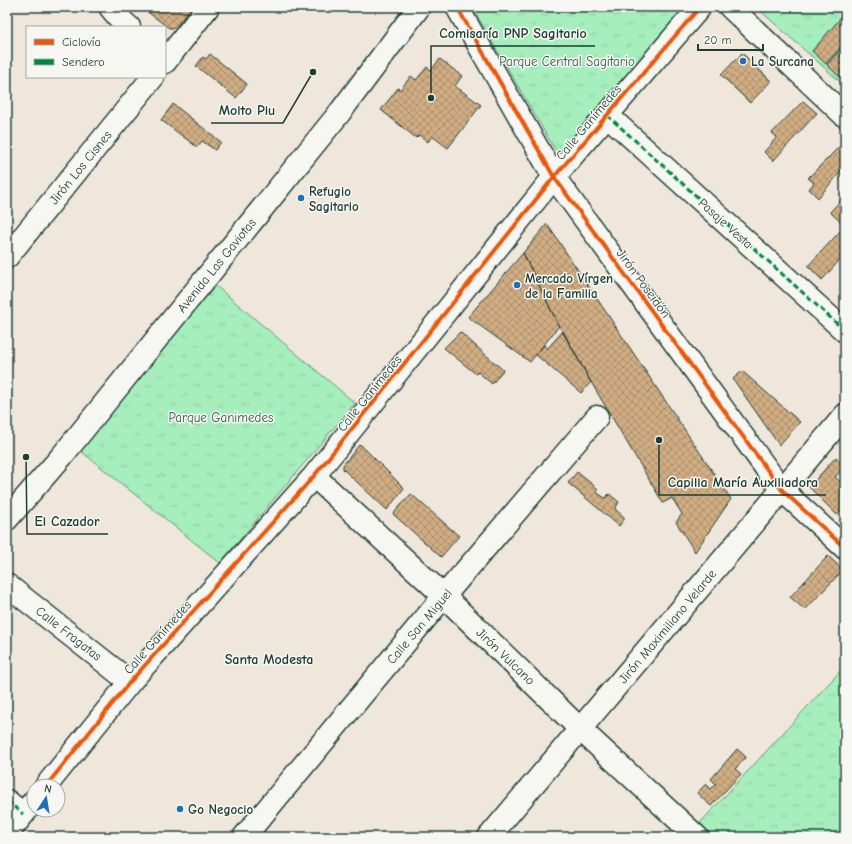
<svg xmlns="http://www.w3.org/2000/svg" width="852" height="844" font-family="'Comic Neue',sans-serif">
<defs>
<pattern id="park-tufts" width="24" height="20" patternUnits="userSpaceOnUse"><rect width="24" height="20" fill="#a6efbd"/><path d="M3 7l-1-3M5 7V3M7 7l1-3M15 17l-1-3M17 17v-4M19 17l1-3" fill="none" stroke="#8ecea3"/></pattern>
<pattern id="building-cross-hatch" width="8" height="8" patternUnits="userSpaceOnUse"><rect width="8" height="8" fill="#d1ad83"/><path d="M0 0l8 8M0 8l8-8" fill="none" stroke="#a98e6c"/></pattern>
</defs>
<rect width="100%" height="100%" fill="#efe7dc"/>
<filter id="ink" filterUnits="userSpaceOnUse"><feTurbulence type="fractalNoise" baseFrequency=".025" numOctaves="2"/><feDisplacementMap in="SourceGraphic" scale="8" xChannelSelector="R" yChannelSelector="G"/><feConvolveMatrix kernelMatrix="1 2 1 2 8 2 1 2 1" color-interpolation-filters="sRGB"/></filter>
<g filter="url(#ink)">
<!-- park -->
<path fill="url(#park-tufts)" stroke="#629678" d="M472,7H686L561,152L557,151L554,148Z
M756,7H845V86Z
M210,281L355,403L220,563L77,448Z
M845,666V837H714L699,824Z"/>
<!-- building -->
<path fill="url(#building-cross-hatch)" stroke="#1f3d34" d="M141,7H190L191,8L175,28H169Z
M845,13V42L826,64L812,51Z
M845,44V73L841,78L827,65Z
M742,53L771,81L750,103L721,75Z
M210,54L247,84L236,98L196,66L203,57L206,59Z
M440,59L462,76L455,86L481,105L448,148L432,136L428,142L419,135L416,138L381,110L398,88L400,90L411,76L416,80L427,67L431,70Z
M803,101L817,113L773,161L764,152L777,137L772,133Z
M173,104L221,142L215,150L202,141L197,147L161,120Z
M840,146L845,151V167L818,198L809,189L814,183L808,178Z
M845,196V226L830,212Z
M547,224L731,499L695,552L676,522L682,514L672,498L663,503L591,382L559,326L523,253Z
M845,226V254L822,280L808,266Z
M523,253L559,326L530,362L468,317Z
M563,331L591,382L581,393L536,355L544,345L547,349Z
M460,332L503,370L492,384L478,372L476,374L444,348Z
M742,371L800,422L779,445L733,379Z
M360,444L404,488L387,510L343,469V465Z
M836,457L845,466L835,477L845,486V507L837,515L809,487Z
M577,472L598,489L596,492L605,498L609,494L619,502L615,509L625,518L619,526L568,483Z
M411,494L459,536L441,557L393,514Z
M828,556L843,570L805,610L790,597Z
M737,749L746,757L735,769L741,774L711,806L697,793L706,784L711,789L716,784L711,779Z"/>
<g fill="none" stroke-linecap="round" stroke-linejoin="round">
<defs>
<path id="street" d="M110,7L120,19L129,27
M457,7L554,177L782,490L845,548
M730,7L845,116
M165,62L208,7
M607,115L845,331
M7,257L153,77
M314,476L444,596L580,729L697,837
M7,585L130,682
M46,786L130,682L314,476L554,177L700,7
M7,801L23,814
M7,834L34,801
M244,837L444,596L597,417
M489,837L845,415"/>
<path id="secondary" d="M7,519L62,456L341,111L419,7"/>
</defs>
<!-- street casing -->
<use href="#street" stroke="#1f3d34" stroke-width="25"/>
<!-- secondary casing -->
<use href="#secondary" stroke="#1f3d34" stroke-width="25"/>
<!-- street -->
<use href="#street" stroke="#f6f6f2" stroke-width="22"/>
<!-- secondary -->
<use href="#secondary" stroke="#f6f6f2" stroke-width="22"/>
<!-- quiet -->
<path stroke="#00873e" stroke-width="3" stroke-dasharray="6 3" stroke-linecap="butt" d="M607,115L845,331
M7,801L23,814"/>
<defs>
<path id="cycleway" d="M457,7L554,177L782,490L845,548
M46,786L130,682L314,476L554,177L700,7"/>
</defs>
<!-- cycleway casing -->
<use href="#cycleway" stroke="#f6f6f2" stroke-width="6"/>
<!-- cycleway -->
<use href="#cycleway" stroke="#e8590c" stroke-width="4"/>
</g>
</g>
<!-- markers -->
<g fill="#1f6fb2" stroke="#f6f6f2" stroke-width="1.5">
<circle cx="743" cy="61" r="4"/>
<circle cx="301" cy="198" r="4"/>
<circle cx="517" cy="285" r="4"/>
<circle cx="180" cy="809" r="4"/>
</g>
<g text-anchor="middle" stroke-width="3" stroke-linejoin="round" paint-order="stroke">
<!-- park labels -->
<g font-size="13" fill="#335849" stroke="#f6f6f2">
<text x="567" y="66">Parque Central Sagitario</text>
<text x="221" y="422">Parque Ganimedes</text>
</g>
<!-- poi labels -->
<g font-size="13" font-weight="bold" fill="#1f3d34" stroke="#f6f6f2" text-anchor="start">
<text x="751" y="66">La Surcana</text>
<text x="309" y="196">Refugio<tspan x="309" dy="15">Sagitario</tspan></text>
<text x="525" y="283">Mercado Vírgen<tspan x="525" dy="15">de la Familia</tspan></text>
<text x="188" y="814">Go Negocio</text>
</g>
<!-- street labels -->
<g font-size="13" fill="#1f3d34" stroke="#f6f6f2">
<text transform="translate(588 122) rotate(-50)" y="5">Calle Ganímedes</text>
<text transform="translate(80 167) rotate(-51)" y="5">Jirón Los Cisnes</text>
<text transform="translate(726 223) rotate(42)" y="5">Pasaje Vesta</text>
<text transform="translate(216 265) rotate(-51)" y="5">Avenida Las Gaviotas</text>
<text transform="translate(644 283) rotate(54)" y="5">Jirón Poseidón</text>
<text transform="translate(369 393) rotate(-51)" y="5">Calle Ganímedes</text>
<text transform="translate(419 626) rotate(-50)" y="5">Calle San Miguel</text>
<text transform="translate(667 626) rotate(-50)" y="5">Jirón Maximiliano Velarde</text>
<text transform="translate(69 633) rotate(38)" y="5">Calle Fragatas</text>
<text transform="translate(157 637) rotate(-48)" y="5">Calle Ganímedes</text>
<text transform="translate(506 656) rotate(44)" y="5">Jirón Vulcano</text>
</g>
<!-- neighbourhood labels -->
<g font-size="14" font-weight="bold" fill="#1f3d34" stroke="#f6f6f2">
<text x="269" y="664">Santa Modesta</text>
</g>
</g>
<!-- callouts -->
<path fill="none" stroke="#1f3d34" stroke-width="1.5" d="M431 98L431 46H595M313 72L283 123H211M659 440L659 495H826M26 457L27 534H108"/>
<g fill="#1f3d34" stroke="#f6f6f2" stroke-width="1.5">
<circle cx="431" cy="98" r="4"/>
<circle cx="313" cy="72" r="4"/>
<circle cx="659" cy="440" r="4"/>
<circle cx="26" cy="457" r="4"/>
</g>
<g font-size="14" text-anchor="middle" font-weight="bold" fill="#1f3d34" stroke="#f6f6f2" stroke-width="3" stroke-linejoin="round" paint-order="stroke">
<text x="513" y="38">Comisaría PNP Sagitario</text>
<text x="247" y="115">Molto Piu</text>
<text x="743" y="487">Capilla María Auxiliadora</text>
<text x="67" y="526">El Cazador</text>
</g>
<!-- margin -->
<rect width="852" height="844" fill="none" stroke="#f6f6f2" stroke-width="24"/>
<rect x="12" y="12" width="828" height="820" fill="none" stroke="#1f3d34" stroke-width="1.5" filter="url(#ink)"/>
<!-- legend -->
<rect x="26" y="26" width="140" height="52" fill="#f6f6f2" stroke="#a0aca6"/>
<rect x="34" y="39" width="20" height="6" fill="#e8590c" stroke="#a0aca6"/>
<text x="62" y="46" font-size="12" fill="#1f3d34">Ciclovía</text>
<rect x="34" y="59" width="20" height="6" fill="#00873e" stroke="#a0aca6"/>
<text x="62" y="66" font-size="12" fill="#1f3d34">Sendero</text>
<!-- north arrow -->
<g transform="translate(46 798) rotate(12)"><circle r="19" fill="#f6f6f2" stroke="#a0aca6"/>
<path d="M0-3L7 15L0 10L-7 15Z" fill="#1f6fb2"/>
<text y="-6" font-size="11" font-weight="bold" text-anchor="middle" fill="#1f3d34">N</text>
</g>
<!-- scale -->
<path d="M698 44v6h65v-6" fill="none" stroke="#1f3d34" stroke-width="2"/>
<text x="704" y="44" font-size="12" fill="#1f3d34" stroke="#f6f6f2" stroke-width="3" paint-order="stroke">20 m</text>
</svg>
